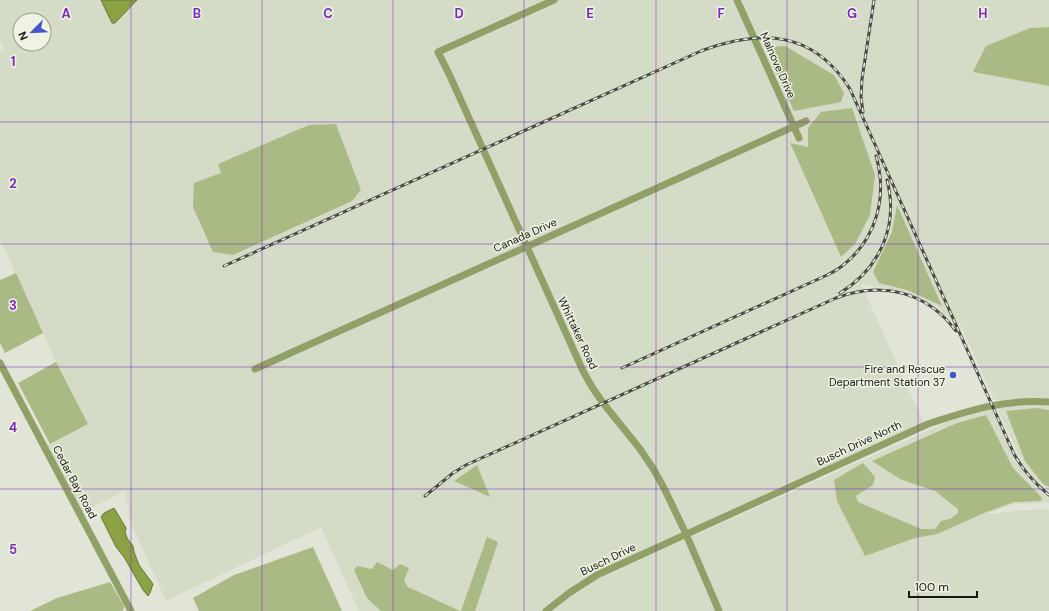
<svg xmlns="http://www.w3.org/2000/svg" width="1049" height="611" font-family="'DM Sans',sans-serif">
<rect width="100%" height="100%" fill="#e1e5d7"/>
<!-- built -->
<path fill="#d4dbc6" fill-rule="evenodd" d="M0,0H1049V27L1029,28L974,71L1049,86V398L994,400L961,326L916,296L887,288L861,284L924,423L596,572L565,591L540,611H359L321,527L166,601L130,521L125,490L82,513L46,446L88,424L56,362L0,239V51L4,49L0,41ZM20,20H44V44H20ZM790,144L809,147L841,257L840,256Z
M1037,405L1049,406V490L1039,484L1022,462L997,408L1013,406Z
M993,408L1014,459L1031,482L1049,497V503L1014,504L986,514L1041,509L1049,510V611H552L566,598L591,582L947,422L968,414Z"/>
<!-- green -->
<path fill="#aaba84" d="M1049,27V86L973,72L986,46L1030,28Z
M785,46L834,75L844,93L841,102L794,111L765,47Z
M852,108L875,175L870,215L855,244L841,257L790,143L808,147V128L821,112Z
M336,124L361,190L352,201L233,255L213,252L193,207L194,183L221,173L218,164L309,125Z
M897,205L942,306L907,290L879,283L873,272L892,232Z
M16,273L43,333L5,353L0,343V280Z
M56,362L88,424L50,444L18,383Z
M1037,408L1049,410V487L1043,484L1025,461L1006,411Z
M986,415L1013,468L1042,498L1041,501L1014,502L984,513L937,534L915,538L865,556L837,501L834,480L863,463L875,477L873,485L856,496L858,502L921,529H935L941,521L950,519L958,513V509L935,491L900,479L872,461L957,423Z
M477,465L490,497L454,481Z
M487,537L498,542L475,611H461Z
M313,547L342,611H199L193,598L234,575Z
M377,562L393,570L400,564L409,568L404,581L408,587L460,611H380V610L367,598L354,570L357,566L372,569Z
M110,582L124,606L123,611H30L57,598Z"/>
<!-- water -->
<path fill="#8ba244" stroke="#687935" d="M101,0H137L115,23H112Z
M114,508L126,528L125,532L127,538L133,546L134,552L139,565L153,584L150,593L148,596L143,590L132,571L124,557L116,547L101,517L104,513Z"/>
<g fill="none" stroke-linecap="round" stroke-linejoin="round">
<!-- minor -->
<path stroke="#90a066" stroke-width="7" d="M554,0L438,52L450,76L583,371L592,387L603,403L640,449L654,470L664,488L686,534L719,611
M737,0L799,138
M0,363L131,611
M255,369L806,121
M546,611L569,593L597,575L928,424C970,410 1004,399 1049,402"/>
<defs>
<path id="rail" d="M863,112L861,97L862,79L874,0
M224,266L701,51C761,29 813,30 850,89L1014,454C1023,470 1034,483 1049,495
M840,293C880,268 899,226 887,180
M622,368L823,277C829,274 836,271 842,266C876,240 888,197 876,156
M425,496L453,473L466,465L836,298C882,281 926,291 956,331"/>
</defs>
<!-- rail casing -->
<use href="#rail" stroke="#494b44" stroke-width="3"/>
<!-- rail -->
<use href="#rail" stroke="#eef3e4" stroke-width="1.5" stroke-dasharray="4.5" stroke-linecap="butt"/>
</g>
<!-- grid -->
<path fill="none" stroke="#7b2cbf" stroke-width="1" stroke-opacity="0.55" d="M131,0V611M262,0V611M393,0V611M524,0V611M656,0V611M787,0V611M918,0V611M0,122H1049M0,244H1049M0,367H1049M0,489H1049"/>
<!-- markers -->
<circle fill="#4456ca" stroke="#eef3e4" stroke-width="1.5" cx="953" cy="375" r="4"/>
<g text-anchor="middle" stroke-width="3" stroke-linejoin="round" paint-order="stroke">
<!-- street labels -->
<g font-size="11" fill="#171813" stroke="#eef3e4">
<text transform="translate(778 65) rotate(66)" y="4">Malnove Drive</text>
<text transform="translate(525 235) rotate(-24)" y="4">Canada Drive</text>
<text transform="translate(578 333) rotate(65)" y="4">Whittaker Road</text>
<text transform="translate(859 443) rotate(-25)" y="4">Busch Drive North</text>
<text transform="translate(75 482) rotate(62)" y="4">Cedar Bay Road</text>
<text transform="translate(608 559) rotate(-26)" y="4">Busch Drive</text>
</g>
<!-- poi labels -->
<g font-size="11" fill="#171813" stroke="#eef3e4" text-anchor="end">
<text x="945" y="373">Fire and Rescue<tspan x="945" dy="13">Department Station 37</tspan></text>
</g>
</g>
<g font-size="13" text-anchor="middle" font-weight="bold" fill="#7b2cbf" stroke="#eef3e4" stroke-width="3" stroke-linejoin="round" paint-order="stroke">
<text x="66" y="18">A</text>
<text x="197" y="18">B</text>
<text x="328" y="18">C</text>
<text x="459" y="18">D</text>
<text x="590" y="18">E</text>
<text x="721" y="18">F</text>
<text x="852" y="18">G</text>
<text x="983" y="18">H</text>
<text x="13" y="66">1</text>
<text x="13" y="188">2</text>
<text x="13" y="310">3</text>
<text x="13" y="432">4</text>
<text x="13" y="554">5</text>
</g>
<!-- north arrow -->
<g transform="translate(32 32) rotate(246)"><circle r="19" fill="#eef3e4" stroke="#989b90"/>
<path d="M0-3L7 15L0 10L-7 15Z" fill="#4456ca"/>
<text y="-6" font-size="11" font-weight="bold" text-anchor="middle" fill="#171813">N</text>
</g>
<!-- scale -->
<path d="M909 591v6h68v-6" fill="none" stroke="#171813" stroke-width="2"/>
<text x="915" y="591" font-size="12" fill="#171813" stroke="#eef3e4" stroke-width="3" paint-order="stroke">100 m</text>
</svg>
